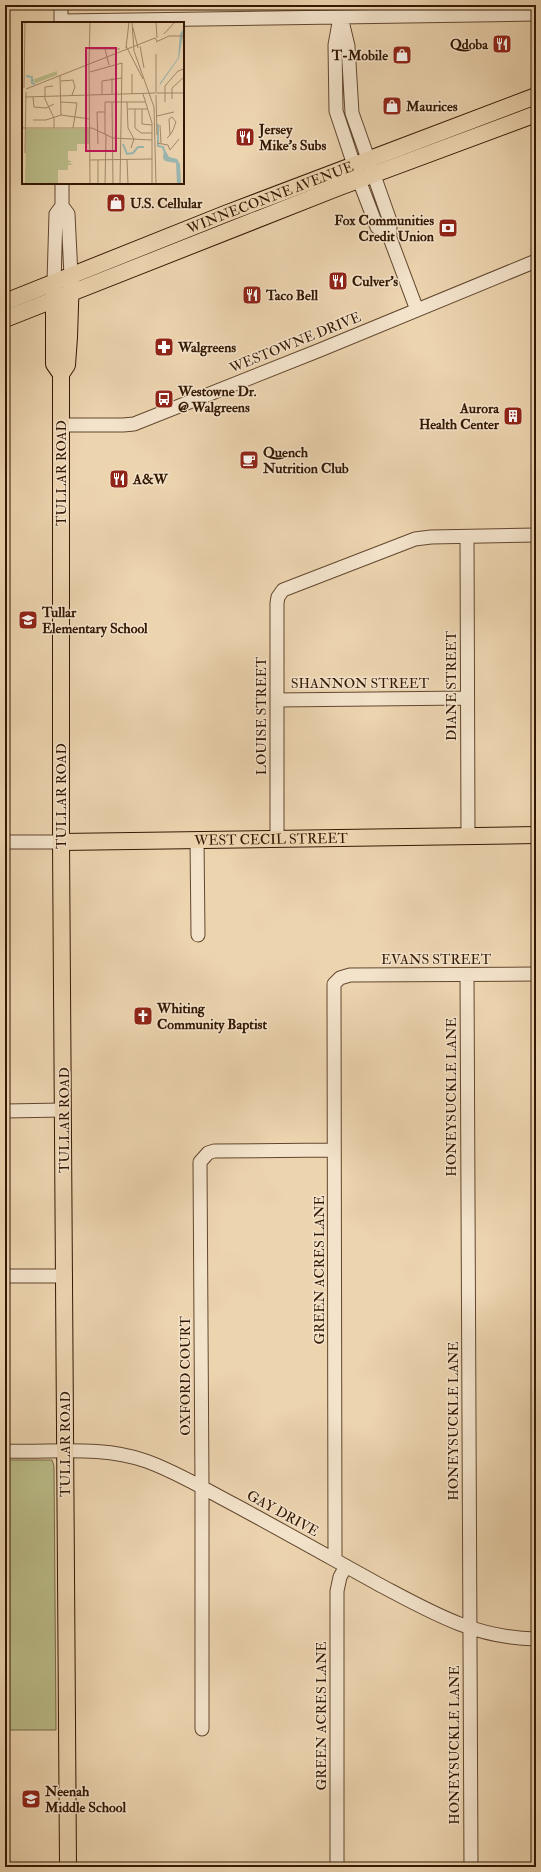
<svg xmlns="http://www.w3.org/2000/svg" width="541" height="1872" font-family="'IM FELL Double Pica',serif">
<rect width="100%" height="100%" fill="#ecd4af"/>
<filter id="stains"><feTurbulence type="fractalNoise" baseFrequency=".005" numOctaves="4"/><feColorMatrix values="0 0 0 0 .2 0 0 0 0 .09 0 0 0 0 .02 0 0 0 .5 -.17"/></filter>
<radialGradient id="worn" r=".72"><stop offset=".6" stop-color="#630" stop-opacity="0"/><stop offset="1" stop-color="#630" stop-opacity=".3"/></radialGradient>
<!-- green -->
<path fill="#babc89" stroke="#776a46" d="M5,1460H52L54,1466L56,1730H5Z"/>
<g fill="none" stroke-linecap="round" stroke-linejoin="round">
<defs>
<path id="minor" d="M61,5V23
M341,17L348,46L352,113L390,221V238L417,310
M61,21L536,14
M339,23L335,45L336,111L359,180L377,227L390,238
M62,183V206L68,214L71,276
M54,282L56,214L62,206
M61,425H123L134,424L320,350L536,261
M467,537L468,835
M277,700L467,698
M277,838V603L278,597L283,590L415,539L431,537L536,535
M197,839L198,935
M5,842H61
M467,975L471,1867
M5,1111L63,1110
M5,1276H65
M5,1451C51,1453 101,1445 146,1461C177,1472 206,1490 235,1505C283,1531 331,1558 378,1584C431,1612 474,1638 536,1639
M335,1560L334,984L340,978L350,975L536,974
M202,1729V1488L200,1162L208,1153L214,1151L334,1150
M337,1867V1591L340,1577L346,1566"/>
<g id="major">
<path d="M54,290V364L61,374"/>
<path id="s1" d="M5,302L225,214L536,96"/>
<path d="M5,319L337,188L536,114"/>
<path id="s2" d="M61,842L536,835"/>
<path d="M68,1867L61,842V374L67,365L69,337L71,276"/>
</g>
</defs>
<!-- minor casing -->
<use href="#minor" stroke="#62472e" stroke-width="15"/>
<!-- major casing -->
<use href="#major" stroke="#341803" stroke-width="18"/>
<!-- minor -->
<use href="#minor" stroke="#f3e3cb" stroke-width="13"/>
<!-- major -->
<use href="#major" stroke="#ecd4af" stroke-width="16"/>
</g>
<!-- icons -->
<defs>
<symbol id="restaurant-square" viewBox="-11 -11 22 22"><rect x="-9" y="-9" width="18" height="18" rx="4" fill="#8f2418" stroke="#f3e3cb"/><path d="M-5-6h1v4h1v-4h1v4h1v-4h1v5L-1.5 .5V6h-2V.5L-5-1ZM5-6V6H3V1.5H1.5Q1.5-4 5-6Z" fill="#fff"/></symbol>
<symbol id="shop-square" viewBox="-11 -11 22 22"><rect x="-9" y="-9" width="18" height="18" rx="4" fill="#8f2418" stroke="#f3e3cb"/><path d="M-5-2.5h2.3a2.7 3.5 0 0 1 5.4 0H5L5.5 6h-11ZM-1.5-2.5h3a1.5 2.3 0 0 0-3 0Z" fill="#fff"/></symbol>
<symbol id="bank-square" viewBox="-11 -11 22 22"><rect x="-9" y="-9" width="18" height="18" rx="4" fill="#8f2418" stroke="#f3e3cb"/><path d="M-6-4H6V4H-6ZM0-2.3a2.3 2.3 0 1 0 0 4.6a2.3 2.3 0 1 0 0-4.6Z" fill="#fff"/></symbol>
<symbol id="pharmacy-square" viewBox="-11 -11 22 22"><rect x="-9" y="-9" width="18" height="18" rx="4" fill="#8f2418" stroke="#f3e3cb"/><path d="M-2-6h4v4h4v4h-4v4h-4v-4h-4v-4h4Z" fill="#fff"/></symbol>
<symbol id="bus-square" viewBox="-11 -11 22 22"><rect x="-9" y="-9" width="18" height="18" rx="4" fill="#8f2418" stroke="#f3e3cb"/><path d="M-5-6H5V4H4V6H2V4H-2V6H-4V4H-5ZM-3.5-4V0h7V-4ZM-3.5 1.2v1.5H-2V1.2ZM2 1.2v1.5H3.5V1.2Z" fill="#fff"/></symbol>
<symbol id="building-square" viewBox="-11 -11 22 22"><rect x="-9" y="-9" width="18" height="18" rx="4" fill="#8f2418" stroke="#f3e3cb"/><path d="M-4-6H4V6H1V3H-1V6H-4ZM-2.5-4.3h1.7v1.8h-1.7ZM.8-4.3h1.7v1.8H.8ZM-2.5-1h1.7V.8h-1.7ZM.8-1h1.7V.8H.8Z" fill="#fff"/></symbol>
<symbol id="cafe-square" viewBox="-11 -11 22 22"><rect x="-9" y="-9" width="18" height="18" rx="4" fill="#8f2418" stroke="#f3e3cb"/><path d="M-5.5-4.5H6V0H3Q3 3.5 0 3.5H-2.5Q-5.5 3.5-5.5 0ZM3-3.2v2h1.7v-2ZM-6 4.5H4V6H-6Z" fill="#fff"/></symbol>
<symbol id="school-square" viewBox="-11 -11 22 22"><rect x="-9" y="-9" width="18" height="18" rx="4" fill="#8f2418" stroke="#f3e3cb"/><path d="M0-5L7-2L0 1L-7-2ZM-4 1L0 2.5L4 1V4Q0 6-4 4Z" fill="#fff"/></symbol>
<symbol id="church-square" viewBox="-11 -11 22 22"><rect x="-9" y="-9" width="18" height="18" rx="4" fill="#8f2418" stroke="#f3e3cb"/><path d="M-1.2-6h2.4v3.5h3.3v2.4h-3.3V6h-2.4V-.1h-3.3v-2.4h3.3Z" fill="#fff"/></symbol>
</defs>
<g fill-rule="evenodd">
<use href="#restaurant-square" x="491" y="33" width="22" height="22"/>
<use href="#shop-square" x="391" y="44" width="22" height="22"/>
<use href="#shop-square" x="381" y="95" width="22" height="22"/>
<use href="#restaurant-square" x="234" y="126" width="22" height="22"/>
<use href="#shop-square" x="105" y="192" width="22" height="22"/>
<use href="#bank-square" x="437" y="217" width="22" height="22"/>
<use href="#restaurant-square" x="327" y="270" width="22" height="22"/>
<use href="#restaurant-square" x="241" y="284" width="22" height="22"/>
<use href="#pharmacy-square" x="153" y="336" width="22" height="22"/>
<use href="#bus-square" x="153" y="388" width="22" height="22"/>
<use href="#building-square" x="502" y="405" width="22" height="22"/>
<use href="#cafe-square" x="238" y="449" width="22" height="22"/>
<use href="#restaurant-square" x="108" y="468" width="22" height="22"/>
<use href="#school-square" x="17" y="609" width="22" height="22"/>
<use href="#church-square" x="132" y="1005" width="22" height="22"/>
<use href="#school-square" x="20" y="1788" width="22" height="22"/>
</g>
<g text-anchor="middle" stroke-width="3" stroke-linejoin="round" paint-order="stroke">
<!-- poi labels -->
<g font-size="14" font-weight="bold" fill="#341803" stroke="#f3e3cb" text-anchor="start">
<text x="488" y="49" text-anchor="end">Qdoba</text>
<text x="388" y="60" text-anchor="end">T-Mobile</text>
<text x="406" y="111">Maurices</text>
<text x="259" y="134">Jersey<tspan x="259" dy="16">Mike's Subs</tspan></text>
<text x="130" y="208">U.S. Cellular</text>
<text x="434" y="225" text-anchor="end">Fox Communities<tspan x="434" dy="16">Credit Union</tspan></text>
<text x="352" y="286">Culver's</text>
<text x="266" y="300">Taco Bell</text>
<text x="178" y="352">Walgreens</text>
<text x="178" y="396">Westowne Dr.<tspan x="178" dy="16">@ Walgreens</tspan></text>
<text x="499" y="413" text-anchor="end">Aurora<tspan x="499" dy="16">Health Center</tspan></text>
<text x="263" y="457">Quench<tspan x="263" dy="16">Nutrition Club</tspan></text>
<text x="133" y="484">A&amp;W</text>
<text x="42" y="617">Tullar<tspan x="42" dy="16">Elementary School</tspan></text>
<text x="157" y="1013">Whiting<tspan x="157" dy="16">Community Baptist</tspan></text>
<text x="45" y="1796">Neenah<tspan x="45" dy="16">Middle School</tspan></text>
</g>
<!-- street labels -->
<g font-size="14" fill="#341803" stroke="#f3e3cb">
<text dy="5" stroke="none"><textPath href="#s1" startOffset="285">WINNECONNE AVENUE</textPath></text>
<text transform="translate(295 342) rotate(-22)" y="5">WESTOWNE DRIVE</text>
<text transform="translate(61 473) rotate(-90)" y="5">TULLAR ROAD</text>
<text x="360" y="688">SHANNON STREET</text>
<text transform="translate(451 686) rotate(-90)" y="5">DIANE STREET</text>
<text transform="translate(261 716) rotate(-90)" y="5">LOUISE STREET</text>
<text transform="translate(61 796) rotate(-90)" y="5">TULLAR ROAD</text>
<text dy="5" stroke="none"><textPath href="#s2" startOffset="210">WEST CECIL STREET</textPath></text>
<text x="436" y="964">EVANS STREET</text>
<text transform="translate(451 1097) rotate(-90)" y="5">HONEYSUCKLE LANE</text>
<text transform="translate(64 1120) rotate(-90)" y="5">TULLAR ROAD</text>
<text transform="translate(319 1270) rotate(-90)" y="5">GREEN ACRES LANE</text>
<text transform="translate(185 1376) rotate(-90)" y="5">OXFORD COURT</text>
<text transform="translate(453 1421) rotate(-90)" y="5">HONEYSUCKLE LANE</text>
<text transform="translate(65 1444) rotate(-90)" y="5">TULLAR ROAD</text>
<text transform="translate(283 1513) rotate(29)" y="5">GAY DRIVE</text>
<text transform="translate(321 1716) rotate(-90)" y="5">GREEN ACRES LANE</text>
<text transform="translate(454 1745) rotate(-90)" y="5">HONEYSUCKLE LANE</text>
</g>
</g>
<!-- overview -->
<g transform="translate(22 22)">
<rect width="162" height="162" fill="#ecd4af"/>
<path d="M35,49V53L14,61L10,58ZM4,107H67L68,122H55V129H46V138L51,140H46L51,143H46V148H36V162H3Z" fill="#babc89"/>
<path d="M162,6L157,36L138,63L136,104L138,61L156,36L158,12ZM142,126L147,135L155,137L158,142L159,162H155L154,141L143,139L141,136Z" fill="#9ab7b1"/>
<path fill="none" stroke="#9ab7b1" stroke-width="2" d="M4,54L10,55V61L13,62M136,102V124L141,125L142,129M101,122L105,132L111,131L116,125H122"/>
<path fill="none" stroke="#a2896a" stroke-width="1" d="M110,0L112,29L132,85L134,162M134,0L135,16M111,6L116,26M142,12L153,0M161,14L162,29M134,20L147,14H162M104,24L121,57M118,24L122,46M104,26L107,0M68,27H98M83,27L87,43M134,32V71M162,37V57M67,42L68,0M67,42L68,162M68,50L100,41L98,162M110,52V72M38,54L39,93M90,56V72M39,59L51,58L53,65L50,73M31,64L23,65V77L32,96V106M2,66L3,0M4,67L133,16L135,19M134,71H162M80,72V59L100,56M121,72L130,101V162M68,73L133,71M134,73L135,113M3,75L68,73M11,75L12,85L24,86L32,82M150,77V66L162,55M39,80L55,81L51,106M90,80L91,162M105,80L106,106L112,117L109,126M143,80V64L156,49L162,47M105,87H125M113,87V106L119,111H130M120,87V102L130,103M135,94L152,90M11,98H24L39,93L68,97M138,103L139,121M0,106H70L91,116L130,118M83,112V80H123M145,116L148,113L150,110L151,108L154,100L150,95L147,97L148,113M135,121L146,123L148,128L157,117M76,122L75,90H83M3,131L4,70M105,137L106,162M68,138L130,137M76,138V162M83,162L84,113"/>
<path fill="#c2185b" fill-opacity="0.15" stroke="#c2185b" stroke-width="2" d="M64,26H94V129H64Z"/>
<rect width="162" height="162" fill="none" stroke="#341803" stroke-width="2"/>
</g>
<!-- margin -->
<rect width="541" height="1872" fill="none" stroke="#ecd4af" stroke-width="20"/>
<rect x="6" y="6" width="529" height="1860" fill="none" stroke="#341803" stroke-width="2"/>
<rect x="10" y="10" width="521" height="1852" fill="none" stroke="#341803"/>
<rect width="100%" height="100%" filter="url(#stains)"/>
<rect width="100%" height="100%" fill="url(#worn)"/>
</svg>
